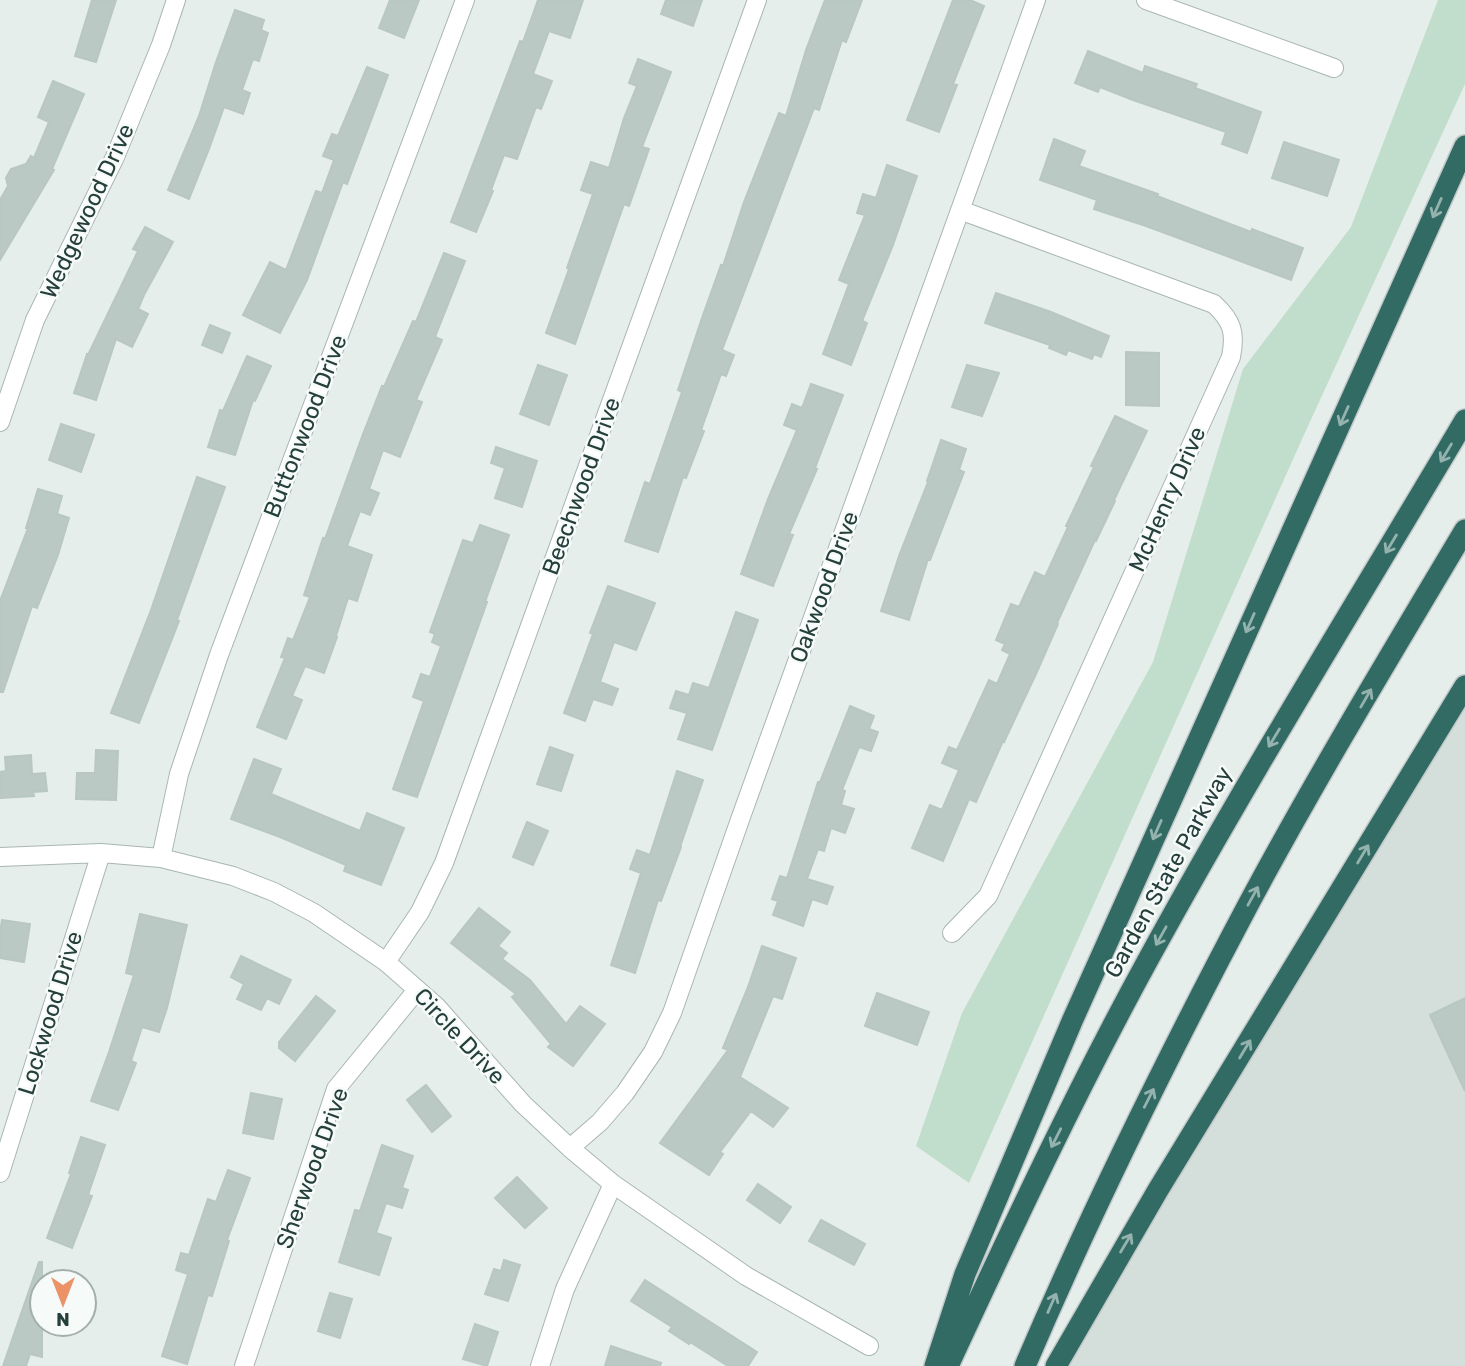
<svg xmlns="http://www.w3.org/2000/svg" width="1465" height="1366" font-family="Rubik,sans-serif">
<rect width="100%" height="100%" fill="#e6eeeb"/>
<!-- built -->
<path fill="#d4deda" d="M1465,686V1366H1056Z"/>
<!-- green -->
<path fill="#c0decb" d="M1438,0H1465V84L1303,437L969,1183L916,1146L962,1013L1153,662L1243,369L1351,227Z"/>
<!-- building -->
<path fill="#bbc9c4" stroke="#b8c7c2" stroke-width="2" d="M92,0H116L96,62L75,56Z
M390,0H419L404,38L379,28Z
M538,0H583L570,38L549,31L533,74L552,81L541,109L536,107L517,159L504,155L491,190L493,191L476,232L451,222L520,41L523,42Z
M666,0H702L693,26L661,14Z
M825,0H862L846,42L842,40L819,110L814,108L722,350L734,355L726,376L721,374L701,430L704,431L686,478L683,477L658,552L625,541L645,482L650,484L682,392L678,390L702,318L721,265L723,266L744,202L779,113L786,116L806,50Z
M953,0H970L984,6L953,84L957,85L939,132L907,120Z
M235,10L264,20L261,30L268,33L259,61L253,59L242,90L250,93L243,114L224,107L209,149L189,199L168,190L199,116L216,62Z
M1088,51L1143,73L1145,66L1197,84L1195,88L1261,112L1247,153L1222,144L1226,132L1133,100L1100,87L1098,92L1075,83Z
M638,59L671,72L642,147L649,149L629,206L624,204L575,344L546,333L569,269L567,268L593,194L581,190L591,162L609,168L624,118L637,86L629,83Z
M367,67L388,75L347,184L343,182L307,280L280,333L243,315L270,262L286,270L316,191L322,193L334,160L323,156L332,134L338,136Z
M53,81L84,94L52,169L54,170L0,260V200L8,186L6,178L11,169L26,164L31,156L34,158L49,122L38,117Z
M1054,139L1085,151L1079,166L1158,194L1157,196L1251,232L1252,229L1303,248L1291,280L1146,226L1094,209L1097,200L1040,180Z
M1284,142L1339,160L1327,196L1272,178Z
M887,165L917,176L893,245L862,321L867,323L851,365L823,354L849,284L839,280L865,215L857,213L863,194L876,198Z
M145,227L173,242L144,295L138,309L148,314L132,347L116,339L96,400L74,393L87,354L88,355L138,251L133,249Z
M444,253L465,261L435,337L442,340L416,400L422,402L400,457L383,450L369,489L379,493L370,515L360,511L347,546L372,555L357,601L348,598L336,636L337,637L324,673L305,666L292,696L302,700L286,739L257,727L285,658L281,657L288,638L293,640L310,597L304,595L323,538L325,539L363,434L382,386L384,387L413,321L416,322Z
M996,293L1051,312L1109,336L1101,357L1094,354L1092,359L1068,350L1066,355L1049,348L1050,345L985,323Z
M210,325L230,333L222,353L202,345Z
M1126,352L1159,353V406L1126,405Z
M247,356L271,366L255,401L253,400L235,455L208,447L220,410L223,411Z
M538,365L567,375L549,425L520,414Z
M967,365L999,373L982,416L952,407Z
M811,384L843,395L815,468L817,469L789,534L793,535L773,586L741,574L768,499L797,430L784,425L792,404L802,408Z
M1115,416L1147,431L1114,500L1115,501L1096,541L1095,540L1057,623L1058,624L1036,674L1004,742L1003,741L976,802L969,799L943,861L912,848L930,805L942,810L959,770L942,763L949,747L957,750L989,680L997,684L1010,654L1002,650L1005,644L996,640L1011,604L1019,607L1035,572L1045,577L1068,527L1066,526L1094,467L1091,466Z
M61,424L94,435L81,472L49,460Z
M941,440L966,449L959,470L964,472L930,560L928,559L909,620L881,611L899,556L928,482L927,481Z
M496,447L537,461L522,507L495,498L505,468L491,463Z
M197,477L225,487L177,620L179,621L139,723L111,713L151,610Z
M38,489L62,496L57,514L69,518L58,555L37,608L32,606L3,692H0V601L28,528H26Z
M480,525L509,535L485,602H487L417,797L393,789L424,701L413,697L421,674L430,677L441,646L432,642L435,634L430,632L463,540L473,543Z
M608,586L655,603L636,650L614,642L600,682L618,689L612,705L593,699L585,721L564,713L593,634L590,633Z
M736,612L758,620L712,750L678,739L687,713L670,708L676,691L689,695L693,683L709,688Z
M850,706L874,716L869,729L878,732L871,751L859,747L842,790L845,791L841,805L854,809L845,833L831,828L824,851L818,849L807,879L833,887L827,904L812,899L803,926L773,915L778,901L772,899L780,876L787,878L818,782H820Z
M550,747L573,755L561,791L537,784Z
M96,750L118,751L116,800L76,799L77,773H95Z
M31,755L32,774L45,773L47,791L33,792L34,796L0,798V772L6,771L5,757Z
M254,759L281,769L271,794L360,831L367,813L404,828L381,885L344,871L346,865L280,837L231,819Z
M677,771L703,780L680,847H681L661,901L658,900L635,973L611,965L641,873L630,869L637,850L650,855Z
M527,822L548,831L533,865L513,857Z
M479,908L510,932L498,946L507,953L502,959L530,980L566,1024L580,1006L605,1024L573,1066L548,1047L551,1044L512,997L516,994L451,943Z
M140,914L187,925L167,1008L159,1032L142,1027L131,1061L136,1063L118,1110L91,1101L109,1052L134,975L126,973Z
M2,920L30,924L24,962L0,958V932Z
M762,946L796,958L782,999L773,996L740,1077L788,1108L773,1127L751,1111L720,1152L723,1154L709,1175L660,1143L728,1050L723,1048L748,987Z
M241,956L291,980L279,1004L267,998L261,1010L237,999L244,984L231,977Z
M877,993L929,1012L917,1045L865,1026Z
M316,996L335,1011L295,1061L279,1048V1042Z
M1465,998V1091L1430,1015Z
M426,1085L451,1116L432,1132L407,1100Z
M251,1093L282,1099L273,1139L243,1133Z
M81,1137L105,1145L88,1195L92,1196L72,1248L47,1238L71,1174L69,1173Z
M382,1145L413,1156L402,1188L408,1190L402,1208L386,1203L376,1233L391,1238L379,1275L339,1262L355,1210L360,1211Z
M228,1170L250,1178L227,1240L229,1241L212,1296L208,1295L187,1364L162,1356L188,1274L176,1270L181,1253L189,1255L208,1199L216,1202Z
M517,1177L547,1208L525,1228L495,1198Z
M758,1184L791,1207L780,1223L747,1200Z
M821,1220L865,1244L854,1265L809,1241Z
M504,1260L520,1265L508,1301L485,1294L494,1269L501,1271Z
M39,1262H42V1357L30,1354L26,1366H3Z
M645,1280L757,1352L748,1366H728L690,1342L689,1344L669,1331L672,1327L631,1301Z
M330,1293L352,1299L340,1338L318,1331Z
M475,1324L498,1332L487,1366L463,1359Z
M611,1346L661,1363L660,1366H605Z"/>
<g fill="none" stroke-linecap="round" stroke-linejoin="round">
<defs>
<path id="minor" d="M1146,0L1334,68
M0,422L35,320L115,157L161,45L176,0
M0,857L101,853L161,858L233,876L274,892L314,913L386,962L436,1006L523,1104L570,1148L613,1184L746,1276L869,1346
M161,858L179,774L219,655L465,0
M952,933L988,896L1231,357C1236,332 1232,321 1214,304L960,210
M386,962L420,912L444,863L757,0
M570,1148L600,1122L625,1093L653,1052L672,1013L742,814L1036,0
M0,1173L101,853
M244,1366L336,1089L417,990
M540,1366L565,1289L613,1184"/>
<path id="motorway" d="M935,1366L965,1274L1073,1019L1465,146
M948,1366C1012,1228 1076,1091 1149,958C1249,775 1359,599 1465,420
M1025,1366C1092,1209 1168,1056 1248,905C1316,778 1391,654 1465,530
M1056,1366L1158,1190L1465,686"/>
</defs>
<!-- minor casing -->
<use href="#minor" stroke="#a8b6b3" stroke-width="20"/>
<!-- motorway casing -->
<use href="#motorway" stroke="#c2c9c8" stroke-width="24"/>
<!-- minor -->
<use href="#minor" stroke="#fff" stroke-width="18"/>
<!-- motorway -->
<use href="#motorway" stroke="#326a64" stroke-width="21"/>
</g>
<!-- one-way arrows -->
<defs><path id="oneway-shaft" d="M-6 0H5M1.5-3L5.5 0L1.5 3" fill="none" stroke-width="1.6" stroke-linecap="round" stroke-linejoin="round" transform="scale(1.75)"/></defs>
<g stroke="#94b2ae">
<use href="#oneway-shaft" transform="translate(1437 208) rotate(114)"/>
<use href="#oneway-shaft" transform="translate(1344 416) rotate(114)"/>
<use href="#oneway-shaft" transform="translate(1446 453) rotate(121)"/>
<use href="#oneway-shaft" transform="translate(1391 544) rotate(121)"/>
<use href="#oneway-shaft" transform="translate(1250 623) rotate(114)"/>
<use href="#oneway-shaft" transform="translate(1366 698) rotate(-60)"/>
<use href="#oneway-shaft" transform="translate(1274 738) rotate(121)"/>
<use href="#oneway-shaft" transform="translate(1157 830) rotate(114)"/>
<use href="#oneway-shaft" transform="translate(1363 854) rotate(-59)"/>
<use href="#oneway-shaft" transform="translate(1253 896) rotate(-61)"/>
<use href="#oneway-shaft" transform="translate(1161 936) rotate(119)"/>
<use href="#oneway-shaft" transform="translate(1245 1049) rotate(-59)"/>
<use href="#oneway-shaft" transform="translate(1149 1098) rotate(-63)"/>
<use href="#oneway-shaft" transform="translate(1056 1138) rotate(117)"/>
<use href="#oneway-shaft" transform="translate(1126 1243) rotate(-59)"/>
<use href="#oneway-shaft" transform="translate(1052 1303) rotate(-66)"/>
</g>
<g text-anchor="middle" stroke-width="5" stroke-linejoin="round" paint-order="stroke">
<!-- street labels -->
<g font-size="23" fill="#253f3b" stroke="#f6faf9">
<text transform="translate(87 211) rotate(-65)" y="8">Wedgewood Drive</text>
<text transform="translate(305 426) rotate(-69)" y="8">Buttonwood Drive</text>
<text transform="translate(581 486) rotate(-70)" y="8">Beechwood Drive</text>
<text transform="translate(1167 499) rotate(-66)" y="8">McHenry Drive</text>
<text transform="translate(824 587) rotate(-70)" y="8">Oakwood Drive</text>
<text transform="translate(1168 872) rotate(-61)" y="8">Garden State Parkway</text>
<text transform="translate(50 1013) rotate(-73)" y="8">Lockwood Drive</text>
<text transform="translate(460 1036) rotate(47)" y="8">Circle Drive</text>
<text transform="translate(312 1168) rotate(-70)" y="8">Sherwood Drive</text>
</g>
</g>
<!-- north arrow -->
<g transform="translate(63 1303) rotate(180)"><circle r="33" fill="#f6faf9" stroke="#a2afad" stroke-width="2"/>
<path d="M0-5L12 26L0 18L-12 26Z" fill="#eb9366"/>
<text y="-10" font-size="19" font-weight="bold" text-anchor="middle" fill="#253f3b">N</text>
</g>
</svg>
